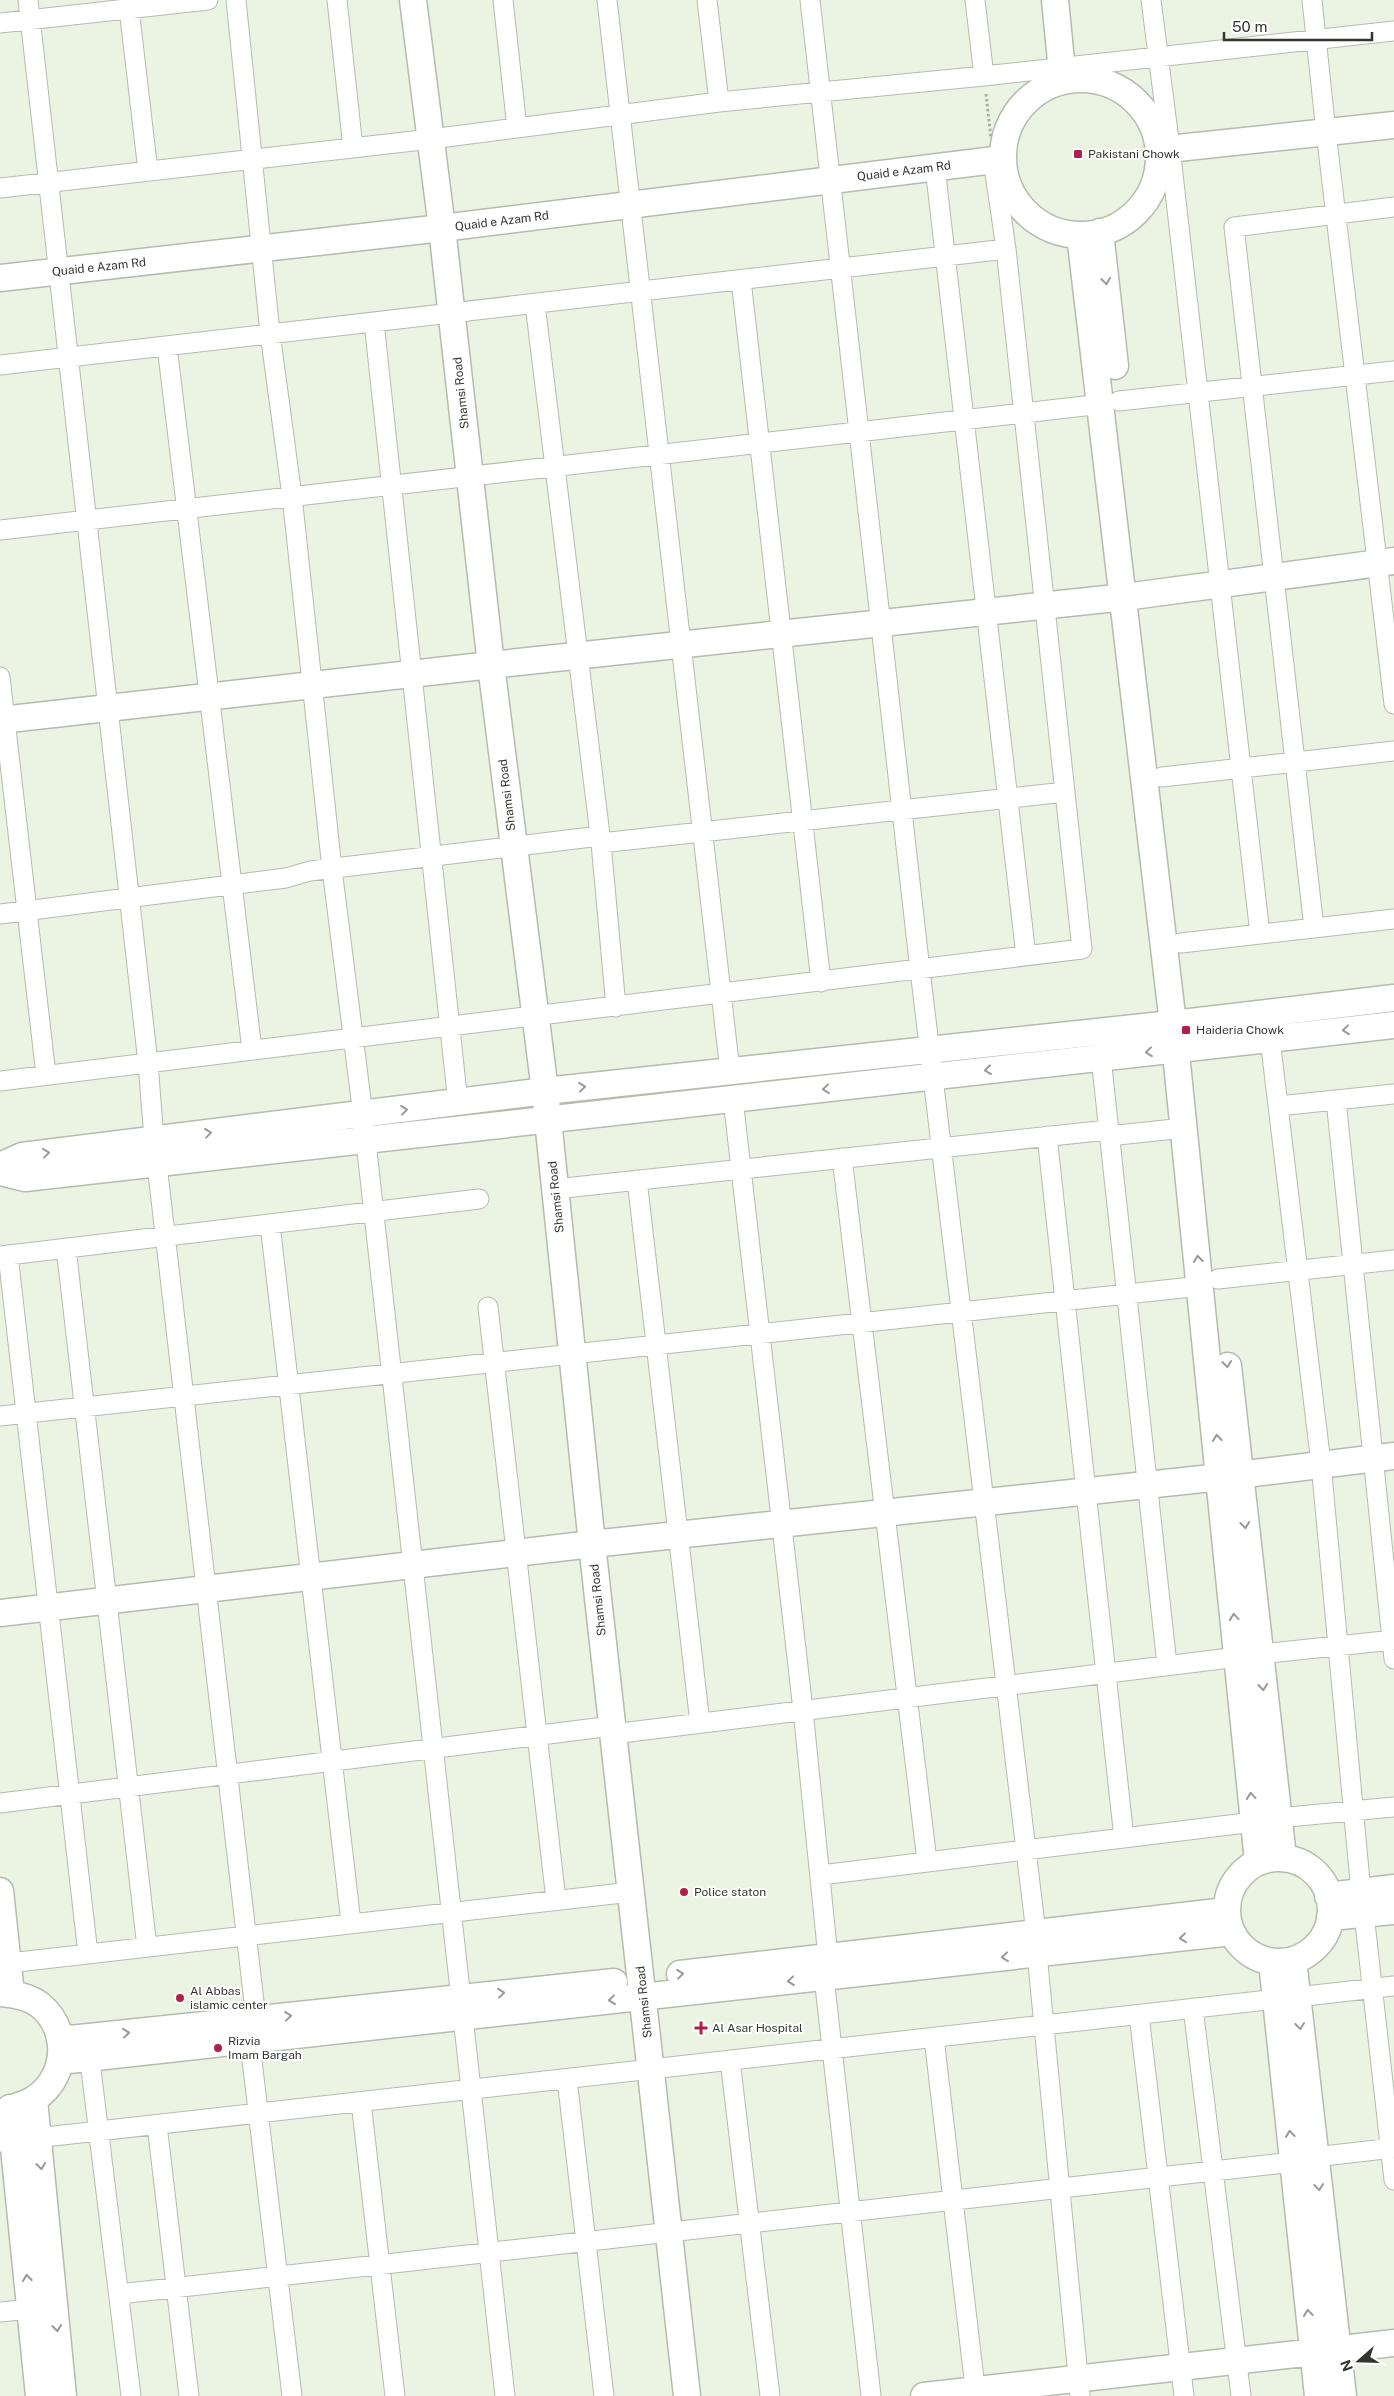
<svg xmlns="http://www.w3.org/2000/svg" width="1394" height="2396" font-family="'Public Sans',sans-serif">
<rect width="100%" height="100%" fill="#ebf4e3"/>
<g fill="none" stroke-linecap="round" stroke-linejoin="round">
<g stroke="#b4bcad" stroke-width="21">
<path id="street" d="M28 0 148 1063 154 1139 256 2019
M128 0 148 171
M236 0 270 333 292 496 332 869 363 1115 505 2396
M337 0 353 148
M503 0 517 128
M607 0 730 1071
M707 0 719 102
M810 0 920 970 1036 1933
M975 0 984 76
M1151 0 1170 148 1260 934
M1312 0 1326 132 1394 704
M0 23 208 0
M935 167 1026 956
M0 188 431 139 719 102 984 76 1394 31
M741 280 821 982
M535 304 601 843 616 1007
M374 322 458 1103
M167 346 252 1050
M0 365 1006 249
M1119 401 1394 371
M0 530 1102 404
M0 677 46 1075
M1162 777 1394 751
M601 843 1065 792
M0 914 286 878 310 871 600 836
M1314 928 1234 227 1394 207
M1181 943 1394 919
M1270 1039 1321 1464 1361 1892
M1101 1058 1167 1665
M0 1081 1082 949 1006 249 993 160
M733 1099 803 1710 828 1957
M1336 1100 1394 1659
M1278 1106 1394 1094
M1047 1136 1124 1838
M842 1158 927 1861
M637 1180 700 1723
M555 1189 1108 1130 1118 1135 1184 1128
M270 1224 351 1923
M66 1248 147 1947
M8 1255 88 1954
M0 1256 479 1199
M1218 1279 1394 1260
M488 1307 556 1900
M0 1416 1201 1286
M1260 1654 1394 1640
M613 1734 1238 1657
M0 1803 612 1726
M1278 1818 1394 1807
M821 1875 1254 1822
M1364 1914 1394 2180
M1037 1954 1080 2396
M0 1964 631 1892
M824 1977 871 2396
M1297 1997 1394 1986
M1193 2008 1241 2396
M1139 2015 1184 2396
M248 2027 292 2396
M934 2038 976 2396
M88 2045 131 2396
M730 2060 770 2396
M567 2079 604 2396
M361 2102 395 2396
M157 2125 189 2396
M0 2142 1276 1999
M1315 2157 1394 2148
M119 2294 1293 2162
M0 2312 30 2309"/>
</g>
<g stroke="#b4bcad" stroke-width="29">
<path id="secondary" d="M413 0 442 228 491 665 545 1091 592 1544 687 2396
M1055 0 1063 81
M1003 157a78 78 0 1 1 156 0a78 78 0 1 1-156 0Z
M1159 150 1394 125
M1100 232 1115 366
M1080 235 1173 1024 1258 1862
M0 278 442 228 1003 159
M0 720 491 665 1125 597 1394 561
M0 1166 22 1156 545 1091 1190 1022 1394 998
M0 1172 25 1178 1394 1025
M1228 1366 1283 1857
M0 1613 592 1544 1221 1477 1394 1456
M1227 1910a52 52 0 1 1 104 0a52 52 0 1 1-104 0Z
M0 1891 11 1994
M1328 1896 1394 1888
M1330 1917 1394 1911
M1293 1960 1343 2396
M1272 1962 1318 2396
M680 1974 1226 1911
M0 1993C14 1994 28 1996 40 2005 77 2036 63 2094 18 2106
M60 2040 614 1982
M60 2061 1232 1932
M34 2100 63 2396
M10 2108 39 2396
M924 2396 1394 2343"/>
</g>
<path stroke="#a8afa2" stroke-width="3" stroke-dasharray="2.5 2.5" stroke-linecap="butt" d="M986 94 991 138"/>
<use href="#street" stroke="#fff" stroke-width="19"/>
<use href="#secondary" stroke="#fff" stroke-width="26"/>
</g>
<defs><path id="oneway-chevron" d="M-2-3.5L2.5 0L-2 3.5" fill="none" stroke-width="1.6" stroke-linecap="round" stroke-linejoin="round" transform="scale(1.25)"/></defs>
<g stroke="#989a97">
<use href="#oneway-chevron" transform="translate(1106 281) rotate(84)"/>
<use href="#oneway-chevron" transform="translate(1346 1030) rotate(174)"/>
<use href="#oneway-chevron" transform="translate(1149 1052) rotate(174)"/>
<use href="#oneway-chevron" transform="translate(988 1070) rotate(174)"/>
<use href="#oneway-chevron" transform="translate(582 1087) rotate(-6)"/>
<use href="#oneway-chevron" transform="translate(826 1089) rotate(174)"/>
<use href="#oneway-chevron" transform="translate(404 1110) rotate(-7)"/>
<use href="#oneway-chevron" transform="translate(208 1133) rotate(-7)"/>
<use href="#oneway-chevron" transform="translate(46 1153) rotate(-7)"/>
<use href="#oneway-chevron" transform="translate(1198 1259) rotate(-96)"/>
<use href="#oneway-chevron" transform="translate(1227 1364) rotate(84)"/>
<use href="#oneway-chevron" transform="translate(1217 1438) rotate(-96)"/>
<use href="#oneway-chevron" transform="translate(1245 1525) rotate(84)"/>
<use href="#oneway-chevron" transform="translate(1234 1617) rotate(-95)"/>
<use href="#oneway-chevron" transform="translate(1263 1687) rotate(84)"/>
<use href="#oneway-chevron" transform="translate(1251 1796) rotate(-95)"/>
<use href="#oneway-chevron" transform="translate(1183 1938) rotate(174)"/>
<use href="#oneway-chevron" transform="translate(1005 1957) rotate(174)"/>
<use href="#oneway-chevron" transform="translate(680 1974) rotate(-7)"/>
<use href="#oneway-chevron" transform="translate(791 1981) rotate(174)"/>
<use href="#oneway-chevron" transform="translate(501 1993) rotate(-6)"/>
<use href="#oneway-chevron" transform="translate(612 2000) rotate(174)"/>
<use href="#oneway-chevron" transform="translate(288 2016) rotate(-6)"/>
<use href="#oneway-chevron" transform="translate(1300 2026) rotate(83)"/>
<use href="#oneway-chevron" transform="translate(126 2033) rotate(-6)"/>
<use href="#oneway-chevron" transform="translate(1290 2134) rotate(-96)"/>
<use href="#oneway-chevron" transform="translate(41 2166) rotate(84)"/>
<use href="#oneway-chevron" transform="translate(1319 2187) rotate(83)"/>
<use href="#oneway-chevron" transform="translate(27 2278) rotate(-96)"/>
<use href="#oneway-chevron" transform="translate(1308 2313) rotate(-96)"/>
<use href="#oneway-chevron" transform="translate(57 2328) rotate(84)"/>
</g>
<g fill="#b2204a" stroke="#fff" stroke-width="2">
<rect x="1073" y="149" width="10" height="10" rx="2.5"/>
<rect x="1181" y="1025" width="10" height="10" rx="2.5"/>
<circle cx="684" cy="1892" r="5"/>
<circle cx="180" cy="1998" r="5"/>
<path d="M698.5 2020.5h5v5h5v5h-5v5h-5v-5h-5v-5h5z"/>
<circle cx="218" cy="2048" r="5"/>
</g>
<g text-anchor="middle" stroke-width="4" stroke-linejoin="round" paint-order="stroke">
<g font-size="12" fill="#32362f" stroke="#fff" text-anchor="start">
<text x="1088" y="158">Pakistani Chowk</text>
<text x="1196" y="1034">Haideria Chowk</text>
<text x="694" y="1896">Police staton</text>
<text x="190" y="1995">Al Abbas<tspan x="190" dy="14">islamic center</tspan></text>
<text x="712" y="2032">Al Asar Hospital</text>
<text x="228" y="2045">Rizvia<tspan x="228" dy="14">Imam Bargah</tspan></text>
</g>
<g font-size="12" fill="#32362f" stroke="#fff">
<text transform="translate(904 171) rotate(-7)" y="4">Quaid e Azam Rd</text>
<text transform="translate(502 221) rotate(-7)" y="4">Quaid e Azam Rd</text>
<text transform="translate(99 267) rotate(-6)" y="4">Quaid e Azam Rd</text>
<text transform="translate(461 393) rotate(-96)" y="4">Shamsi Road</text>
<text transform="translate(507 795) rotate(-97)" y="4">Shamsi Road</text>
<text transform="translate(556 1197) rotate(-96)" y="4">Shamsi Road</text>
<text transform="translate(598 1600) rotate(-96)" y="4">Shamsi Road</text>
<text transform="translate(644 2002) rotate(-96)" y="4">Shamsi Road</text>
</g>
</g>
<g transform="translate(1359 2361) rotate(250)" stroke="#ffffff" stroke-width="4" paint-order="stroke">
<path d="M0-4L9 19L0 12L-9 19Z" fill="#32362f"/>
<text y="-8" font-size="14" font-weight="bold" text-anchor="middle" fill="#32362f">N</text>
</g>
<path d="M1224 32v8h148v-8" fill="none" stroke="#32362f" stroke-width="2.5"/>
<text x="1232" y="32" font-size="15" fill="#32362f" stroke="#ffffff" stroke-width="4" paint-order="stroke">50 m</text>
</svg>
